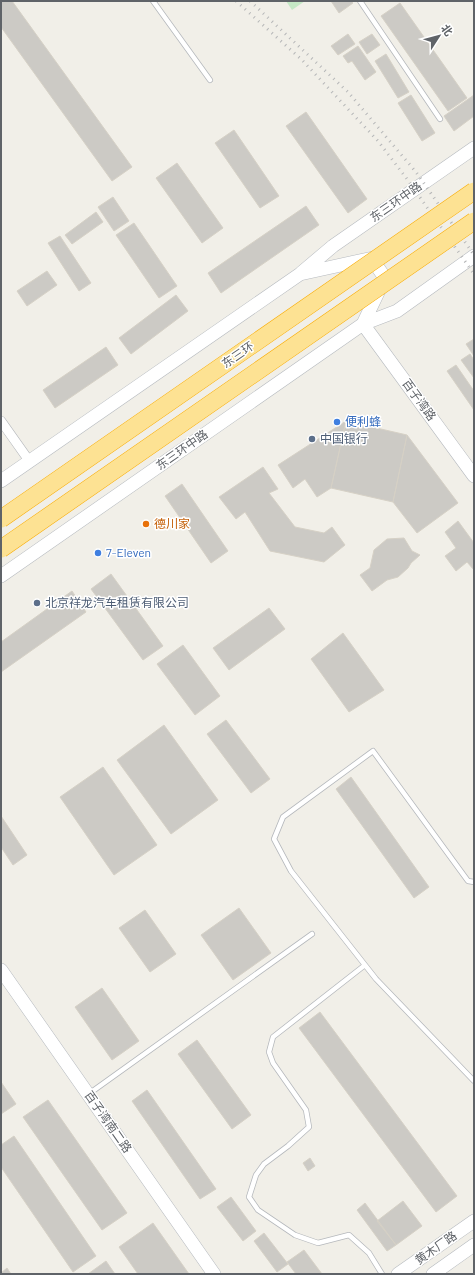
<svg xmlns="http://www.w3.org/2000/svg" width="475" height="1275" font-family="Barlow,'Noto Sans SC',sans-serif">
<rect width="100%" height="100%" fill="#f1efe8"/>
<path fill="#c5e8c5" d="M286 1H305L292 10Z"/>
<path fill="#cccac5" stroke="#d6d1c6" d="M1 1H12L132 167 112 181 1 27Z
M331 1H351L353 3 339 13Z
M400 3 467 98 448 111 381 16Z
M348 34 355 44 338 55 331 46Z
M372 34 380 45 367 54 359 42Z
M358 46 376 72 365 80 352 61 348 63 343 56Z
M386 54 409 92 398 98 375 61Z
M411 95 435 133 422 141 398 103Z
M474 95V116L454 131 444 116Z
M306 112 367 199 348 213 286 126Z
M234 130 279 196 260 208 215 143Z
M177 163 223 228 202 243 156 178Z
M113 197 129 221 114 231 98 207Z
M306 206 319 225 221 293 208 273Z
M96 212 103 222 72 244 65 235Z
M134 223 177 286 159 298 116 235Z
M60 236 91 283 79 291 48 243Z
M47 271 57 285 27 306 17 291Z
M176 295 188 311 131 354 119 338Z
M474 339V356L466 344Z
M106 347 118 365 55 408 43 390Z
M470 354 474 360V378L461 360Z
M456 365 474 391V410L447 371Z
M346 421 407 435 393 502 331 488Z
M346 421 331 488 317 497 305 479 293 488 278 465Z
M407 435 458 503 417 533 393 502Z
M263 467 278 489 269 493 295 527 324 533 332 527 345 545 324 562 270 551 245 512 236 519 219 497Z
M182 484 228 551 211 563 165 496Z
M458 521 474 543V570L467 562 456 571 445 556 456 548 445 532Z
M404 538 412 551 420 555 411 563 408 568 398 577 387 580 372 591 360 575 370 568 374 550 387 539Z
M111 574 163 646 143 660 91 589Z
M72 591 86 612 1 672V642Z
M269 608 285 629 229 670 213 648Z
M343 633 384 690 349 712 311 659Z
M183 645 220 696 195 715 157 664Z
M226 720 270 779 251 793 207 734Z
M164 725 218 800 171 834 117 760Z
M103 767 157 845 114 875 60 797Z
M351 777 429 887 414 898 336 789Z
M1 816 27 855 13 865 1 847Z
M239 908 271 953 233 980 201 935Z
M145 910 176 954 150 972 119 928Z
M102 988 139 1041 112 1060 75 1007Z
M320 1012 457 1196 436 1212 299 1028Z
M197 1040 251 1115 232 1129 178 1054Z
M1 1082 16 1104 1 1114Z
M147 1090 216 1189 200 1199 132 1101Z
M48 1100 127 1213 102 1230 23 1117Z
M14 1136 96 1256 73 1272 1 1167V1145Z
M310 1158 315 1166 308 1171 303 1163Z
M231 1197 256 1231 243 1241 217 1207Z
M403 1201 422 1226 396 1245 377 1221Z
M365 1203 396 1245 387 1251 357 1210Z
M153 1223 189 1274H138L119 1247Z
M264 1233 288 1264 277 1272 254 1241Z
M304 1250 322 1274H296L287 1262Z
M106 1261 115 1274H88Z
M7 1268 11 1274H1V1273Z"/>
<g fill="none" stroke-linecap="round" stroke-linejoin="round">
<g stroke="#b5b8bc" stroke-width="6">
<path id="lane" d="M153 1 210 80
M360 1 440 119
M474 882 468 881 373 751 283 817 274 839 291 871 376 979 474 1081
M365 965 273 1037 269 1052 273 1063 306 1110 309 1127 288 1146 264 1164 256 1175 249 1197 258 1210 295 1235 318 1243 349 1235 369 1253 382 1274
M90 1093 312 934"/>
</g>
<g stroke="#b5b8bc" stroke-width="10">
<path id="street" d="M1 421 30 462"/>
</g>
<g stroke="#b6babf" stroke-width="14">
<path id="secondary" d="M474 256 397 311 363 324 474 476
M372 259 385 278
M301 273 333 246 474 148
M1 481 300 274 373 258
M1 576 363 324 382 284
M1 970 214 1274
M398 1274 474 1221
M433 1274 474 1245"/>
</g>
<use href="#lane" stroke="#fff" stroke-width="4.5"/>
<use href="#street" stroke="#fff" stroke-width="9"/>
<use href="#secondary" stroke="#fff" stroke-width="13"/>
<path stroke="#b6b7b8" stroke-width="3" stroke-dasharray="1 5" stroke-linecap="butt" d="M236 1 302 60 378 141 407 179 474 274
M250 1 348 92 416 172 474 255"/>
<g stroke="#f9ab00" stroke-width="18" stroke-linecap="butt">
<path id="highway-bridge" d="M1 519 474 191
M1 549 474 221"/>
</g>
<use href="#highway-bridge" stroke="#fde293" stroke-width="17"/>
</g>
<g fill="#3f7fe0" stroke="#fff" stroke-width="1.5">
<circle cx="337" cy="422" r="4"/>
<circle cx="98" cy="553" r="4"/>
</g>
<g fill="#5c6f8a" stroke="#fff" stroke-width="1.5">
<circle cx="312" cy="439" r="4"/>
<circle cx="37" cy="603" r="4"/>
</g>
<circle fill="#e8710a" stroke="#fff" stroke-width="1.5" cx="146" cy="524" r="4"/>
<g text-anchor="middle" stroke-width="3" stroke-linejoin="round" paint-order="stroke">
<g font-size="12" fill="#5f6368" stroke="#fff">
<text transform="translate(396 202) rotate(-35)" y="4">东三环中路</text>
<text transform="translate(238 355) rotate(-35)" y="4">东三环</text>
<text transform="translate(419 400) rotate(54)" y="4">百子湾路</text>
<text transform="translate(182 450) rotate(-35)" y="4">东三环中路</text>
<text transform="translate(108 1122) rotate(55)" y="4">百子湾南二路</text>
<text transform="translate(436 1248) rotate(-35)" y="4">黄木厂路</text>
</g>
<g font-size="12" fill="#366cbe" stroke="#fff" text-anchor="start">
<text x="345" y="426">便利蜂</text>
<text x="106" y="557">7-Eleven</text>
</g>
<g font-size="12" fill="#4e5e75" stroke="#fff" text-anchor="start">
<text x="320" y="443">中国银行</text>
<text x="45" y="607">北京祥龙汽车租赁有限公司</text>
</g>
<g font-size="12" fill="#c56008" stroke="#fff" text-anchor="start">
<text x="154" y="528">德川家</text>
</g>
</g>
<rect width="475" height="1275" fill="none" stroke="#5f6368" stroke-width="4"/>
<g transform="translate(439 36) rotate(54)" stroke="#ffffff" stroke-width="3" paint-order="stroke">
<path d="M0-3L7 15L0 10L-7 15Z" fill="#5f6368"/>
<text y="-6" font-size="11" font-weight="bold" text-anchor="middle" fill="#5f6368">北</text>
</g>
</svg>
